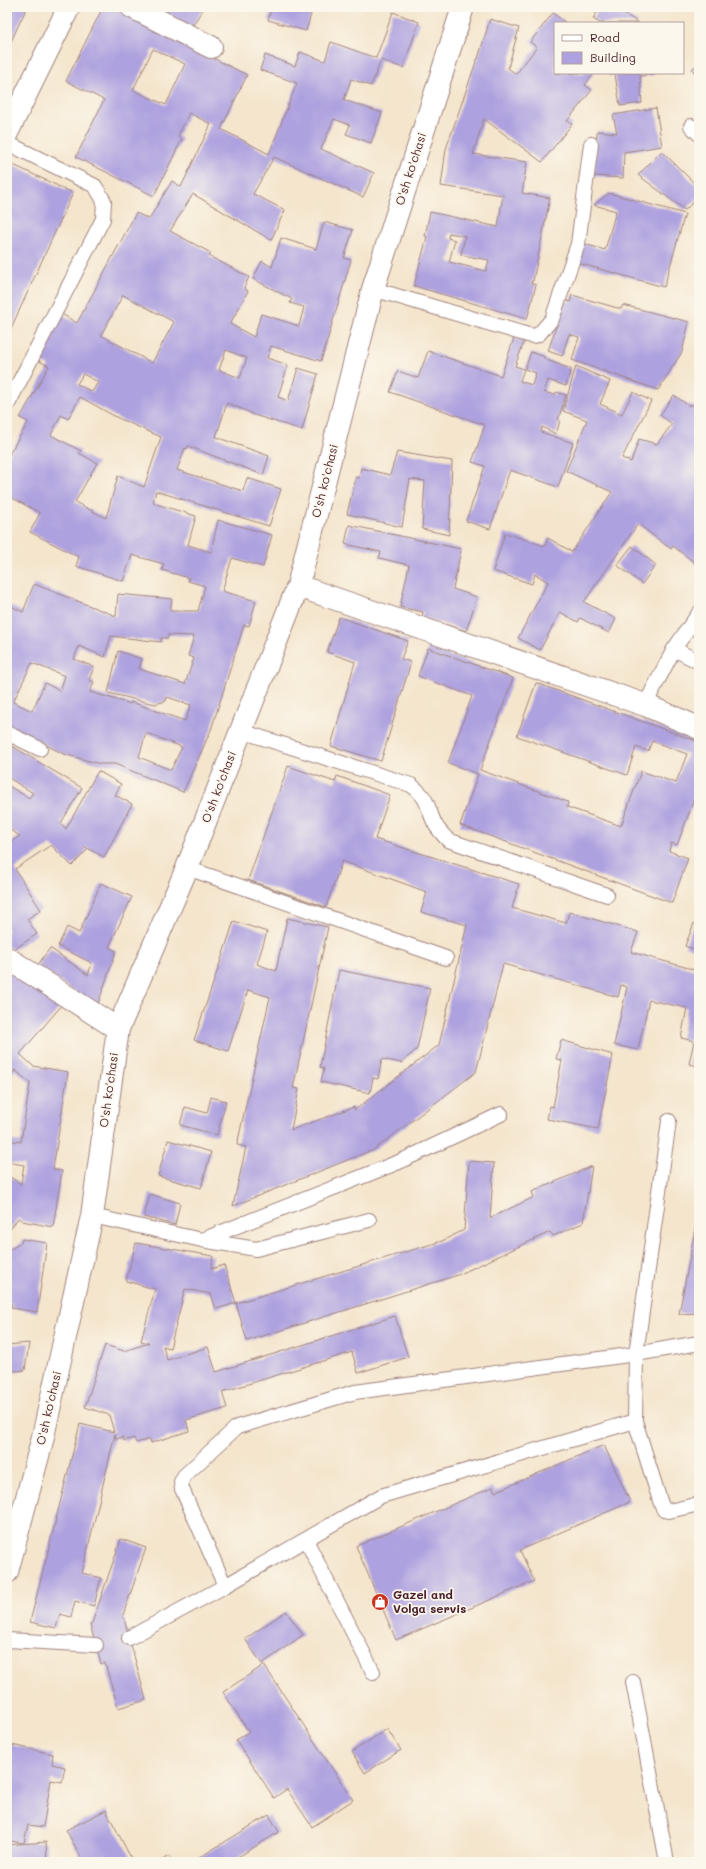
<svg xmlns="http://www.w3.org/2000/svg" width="706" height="1869" font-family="Mali,sans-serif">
<rect width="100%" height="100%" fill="#fbf7ec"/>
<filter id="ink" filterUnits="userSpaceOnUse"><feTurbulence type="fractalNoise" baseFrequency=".025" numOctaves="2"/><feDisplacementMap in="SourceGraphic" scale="8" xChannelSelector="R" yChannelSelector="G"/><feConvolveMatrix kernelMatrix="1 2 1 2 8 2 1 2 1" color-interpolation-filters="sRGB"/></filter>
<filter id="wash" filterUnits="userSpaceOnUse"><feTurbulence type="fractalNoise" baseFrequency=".012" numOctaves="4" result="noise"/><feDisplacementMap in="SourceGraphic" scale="16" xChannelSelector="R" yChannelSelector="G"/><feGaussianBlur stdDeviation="0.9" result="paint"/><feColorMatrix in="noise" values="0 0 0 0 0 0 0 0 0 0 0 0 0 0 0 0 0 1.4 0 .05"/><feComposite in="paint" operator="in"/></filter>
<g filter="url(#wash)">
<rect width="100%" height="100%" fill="#f4e5cc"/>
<g id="blocks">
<path fill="#aea1df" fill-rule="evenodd" d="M7 7H27L7 50Z
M103 7H111L247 75 221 129 269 154 297 83 260 70 265 55 295 66 300 52 325 61 331 42 376 58 393 12 419 22 403 68 381 60 371 86 351 79 344 100 382 113 371 143 346 134 350 125 334 119 321 149 374 173 363 197 274 157 253 194 285 210 271 240 193 194 170 231 211 253 209 256 249 277 244 288 248 291 230 324 254 337 261 314 299 326 304 307 290 303 292 299 253 279 262 261 272 267 281 238 316 249 324 222 353 230 344 258 351 260 321 361 271 346 267 358 288 365 278 397 288 401 298 368 318 374 302 430 251 414V413L227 403 216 437 269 456 263 475 188 446 187 449 185 448 177 470 243 491 247 478 281 489 269 526 156 491 153 503 196 516 188 545 211 552 218 520 272 535 263 567 232 558 222 591 256 601 249 626 244 625 211 730 183 792 115 764H100L64 754 7 726V665L10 659 7 658V604L23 612 34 584 116 616 118 594 172 599 170 611H198L205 586 188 581 189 578 162 570 164 564 132 555 123 581 76 566 79 557 30 532 40 513 7 495V458L28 422 20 418 49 366 35 359 60 313 77 323 136 213 149 219 172 181 181 187 211 124 189 113 178 136 182 139 154 196 76 157 104 100 66 81ZM153 49 185 64 166 105 133 90ZM123 295 174 322 152 363 101 335ZM226 350 247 358 240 378 219 370ZM83 374 98 382 92 392 77 384ZM80 397 118 418 161 437 144 487 118 476 106 518 75 502 97 463 79 453 81 451 51 435 61 415 68 419ZM168 635 194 636 188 656 194 658 185 684 139 669 142 659 118 651 108 693 155 704 166 701 167 697 191 705 185 721 131 702V704L90 692 94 682 89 680 94 667 74 659 79 646 105 657 111 636 161 642V638H168ZM32 663 65 676 60 691 45 683 32 711 13 702ZM146 733 182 747 171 770 139 757Z
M155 7H204L191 28Z
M272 7H313L306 31 268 20Z
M600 7H613L639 23H600L593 19Z
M553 13 566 23H555V73H594L585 85 592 90 567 121 572 124 542 162 484 119 473 154 527 162 522 193 550 198 533 281H531V283L536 285 527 319 414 286 427 237 425 236 430 212 498 227 503 195 441 186 446 149 477 59H478L490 19 519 28 508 68 516 74 537 47 530 42ZM449 233 465 236 461 255 489 260 486 271 449 262 455 240 448 238Z
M699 63V78L692 69Z
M610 73H654V75L640 76 642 103 620 106 615 74 610 75Z
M656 108 662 146 624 152 623 178 594 176 597 131 617 133 613 115Z
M662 151 699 188V197L685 210 638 175Z
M7 162 73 193 7 337Z
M609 193 685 214 664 287 578 263 584 244 605 250 616 211 594 205Z
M572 295 621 309 623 305 689 322 682 352 658 390 572 360 579 337 569 334 562 356 548 351 565 300 570 302Z
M514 338 524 342 515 366 524 369 520 381 532 385 536 373 525 369 531 352 545 357 544 359 571 369 566 386 548 380 544 392 555 395 556 392 566 395 558 420 560 421 556 434 542 427 541 432 573 443 558 487 510 470 490 529 466 521 485 466 472 462 485 425 390 392 398 371 418 378 428 351 501 376Z
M576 366 610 381 600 404 622 414 633 392 651 401 622 458 631 462 639 439 657 444 672 424 660 415 674 395 689 406 691 404 699 410V566L673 546 671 549 638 524 584 602 616 619 609 633 580 618 578 622 560 612 540 650 518 638 548 582 535 574 532 584 493 571 505 533 545 546 548 538 572 552 612 492 566 471 587 420 563 411Z
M397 452 452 461 449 535 422 529 425 481 410 479 402 527 347 514 356 477 359 478 361 468 390 475Z
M349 525 461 549 453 589 477 597 466 631 422 617 423 612 400 607 409 565 379 558 381 552 345 544Z
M632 546 656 565 642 584 617 565Z
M339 617 408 641 401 659 411 662 381 761 331 746 355 662 327 652Z
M428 648 513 678 480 770 568 802 567 807 621 826 641 771 676 783 687 754 652 741 648 751 636 747 627 775 517 736 536 683 699 742V799L695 797 677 845 671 843 669 851 688 858 672 903 460 825 478 774 448 763 472 696 418 676Z
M7 743 82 788 61 823 66 829 98 771 121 784 115 795 132 804 104 857 83 846 87 850 72 866 51 845 15 869 41 910 27 919 37 934 13 950 7 946V844L20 836 7 828V785L29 798 33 793 7 777Z
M288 766 335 782 337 776 390 795 375 839 519 884 512 908 566 923 569 912 638 932 631 952 699 971V1066L689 1064 694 1041 681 1038 687 1008 649 1000 638 1050 614 1045 627 987 621 985 618 997 503 964 476 1072 371 1152 370 1151 233 1206 246 1147 237 1145 270 997 248 990 228 1051 194 1040 234 921 267 932 257 964 276 971 287 918 328 927 293 1088 299 1089 291 1130 354 1107 355 1110 439 1045 467 925 421 912 427 892 342 861 326 907 248 880Z
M101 883 132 897 109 947 116 951 97 1007 37 966 50 948 88 975 92 963 58 946 67 927 79 933Z
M694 923 699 925V951L685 946Z
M7 959 62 1005 20 1054 33 1066 68 1072 53 1169 62 1171 53 1227 22 1221 18 1218 7 1234V1175L21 1184 24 1165 7 1162V1140L21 1142 30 1083 15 1070 7 1080V988L9 986 7 984Z
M339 970 430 988 417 1049 401 1063 382 1059 378 1079 373 1078 370 1093 321 1082 324 1068 320 1067Z
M561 1040 613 1055 598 1129 547 1119 550 1106 553 1107 562 1060 556 1059Z
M211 1097 226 1101 217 1135 180 1125 185 1107 207 1113Z
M168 1140 211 1152 201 1188 158 1176Z
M469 1161 494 1163 490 1218 534 1197 532 1192 592 1166 583 1223 553 1236 550 1232 458 1275 247 1341 236 1303 442 1241 464 1230Z
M150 1194 180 1203 175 1225 144 1217Z
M698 1213 699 1313 679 1314Z
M22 1239 47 1243 37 1312 11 1308 12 1304H7V1251L21 1243Z
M136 1243 213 1256 211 1269 224 1265 236 1303 216 1309 211 1294 185 1289 170 1348 163 1346 167 1360 208 1347 216 1372 395 1316 408 1357 358 1373 352 1352 222 1392 227 1408 186 1420 189 1431 151 1443 150 1439 136 1443 134 1438 124 1441 123 1437 116 1439 115 1434 82 1573 101 1578 94 1606 75 1601 71 1617 60 1614 56 1628 30 1622 80 1424 114 1432 109 1415 85 1407 105 1345 124 1351 149 1343 141 1341 155 1289 126 1281Z
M29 1343 25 1370 7 1372V1345Z
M604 1445 630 1502 520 1550 534 1581 396 1640 356 1546 493 1487 495 1492Z
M121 1539 146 1548 123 1615 146 1700 118 1708 105 1663 101 1664 90 1624 92 1623Z
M286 1611 303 1635 262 1664 245 1639Z
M264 1665 353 1800 312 1827 287 1789 274 1798 236 1740 249 1732 223 1692Z
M387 1729 401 1750 365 1773 352 1752Z
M7 1744 53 1754 52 1764 65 1767 62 1782 51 1780 43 1827 28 1825 24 1843 7 1841Z
M106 1810 133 1862H74L82 1859 66 1830Z
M269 1815 279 1832 230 1862H192Z
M46 1842 47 1862H7V1845Z
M169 1856 173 1862H159Z"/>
</g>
</g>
<g filter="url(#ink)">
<use href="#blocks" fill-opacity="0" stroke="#9f827c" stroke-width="1"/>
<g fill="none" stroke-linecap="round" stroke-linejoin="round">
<g stroke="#9f827c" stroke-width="16">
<path id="lane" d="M691 126 699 134
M7 143 95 186 104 201 103 219 7 406
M373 289 528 335 534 336 539 334 552 319 578 244 591 144
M674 649 699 662
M645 705 674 649 699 613
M241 731 411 785C429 799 426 804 434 822 437 829 443 835 448 840L607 895
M7 733 40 749
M187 868 446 958
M669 1121 636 1354 635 1421 661 1504 664 1510 669 1511 699 1504
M92 1216 202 1240 399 1162 501 1114
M202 1240 256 1249 369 1220
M306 1540 373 1672
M225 1586 381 1496 635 1421
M129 1638 225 1586 182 1489 181 1482 184 1476 237 1427 355 1392 636 1354 699 1343
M7 1640 96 1645
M633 1682 667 1862"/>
</g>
<g stroke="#9f827c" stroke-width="24">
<path id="street" d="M132 7 211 47
M7 133 69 7
M298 586 645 705 699 728
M7 958 118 1029
M7 1572 42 1441 92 1216 118 1029 187 868 298 586 373 289 463 7"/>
</g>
<use href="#lane" stroke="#fff" stroke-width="14"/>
<use href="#street" stroke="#fff" stroke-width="22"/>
</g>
</g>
<defs>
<g id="shop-disc" transform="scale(0.9)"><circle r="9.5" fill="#c8321e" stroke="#fbf7ec"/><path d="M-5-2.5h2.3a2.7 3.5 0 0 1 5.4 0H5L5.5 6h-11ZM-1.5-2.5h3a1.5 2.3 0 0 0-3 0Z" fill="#fff"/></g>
</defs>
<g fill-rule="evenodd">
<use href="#shop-disc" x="380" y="1602"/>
</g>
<g text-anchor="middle" stroke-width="3.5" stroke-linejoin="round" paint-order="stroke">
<g font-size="12" fill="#4a1f2b" stroke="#fbf7ec">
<text transform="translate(411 169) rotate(-72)" y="4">O'sh ko'chasi</text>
<text transform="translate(325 481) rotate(-76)" y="4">O'sh ko'chasi</text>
<text transform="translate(219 787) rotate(-69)" y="4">O'sh ko'chasi</text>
<text transform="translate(109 1090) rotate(-82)" y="4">O'sh ko'chasi</text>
<text transform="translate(49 1408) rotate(-77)" y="4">O'sh ko'chasi</text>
</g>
<g font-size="12" font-weight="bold" fill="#4a1f2b" stroke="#fbf7ec" text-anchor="start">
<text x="393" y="1599">Gazel and<tspan x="393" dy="14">Volga servis</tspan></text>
</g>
</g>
<rect width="706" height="1869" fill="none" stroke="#fbf7ec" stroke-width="24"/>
<rect x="554" y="22" width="130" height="52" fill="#fbf7ec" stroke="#b4a19f"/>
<rect x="562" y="35" width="20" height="6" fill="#ffffff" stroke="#b4a19f"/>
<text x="590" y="42" font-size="12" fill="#4a1f2b">Road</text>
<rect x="562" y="52" width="20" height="12" fill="#aea1df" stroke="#b4a19f"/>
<text x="590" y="62" font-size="12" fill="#4a1f2b">Building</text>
</svg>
